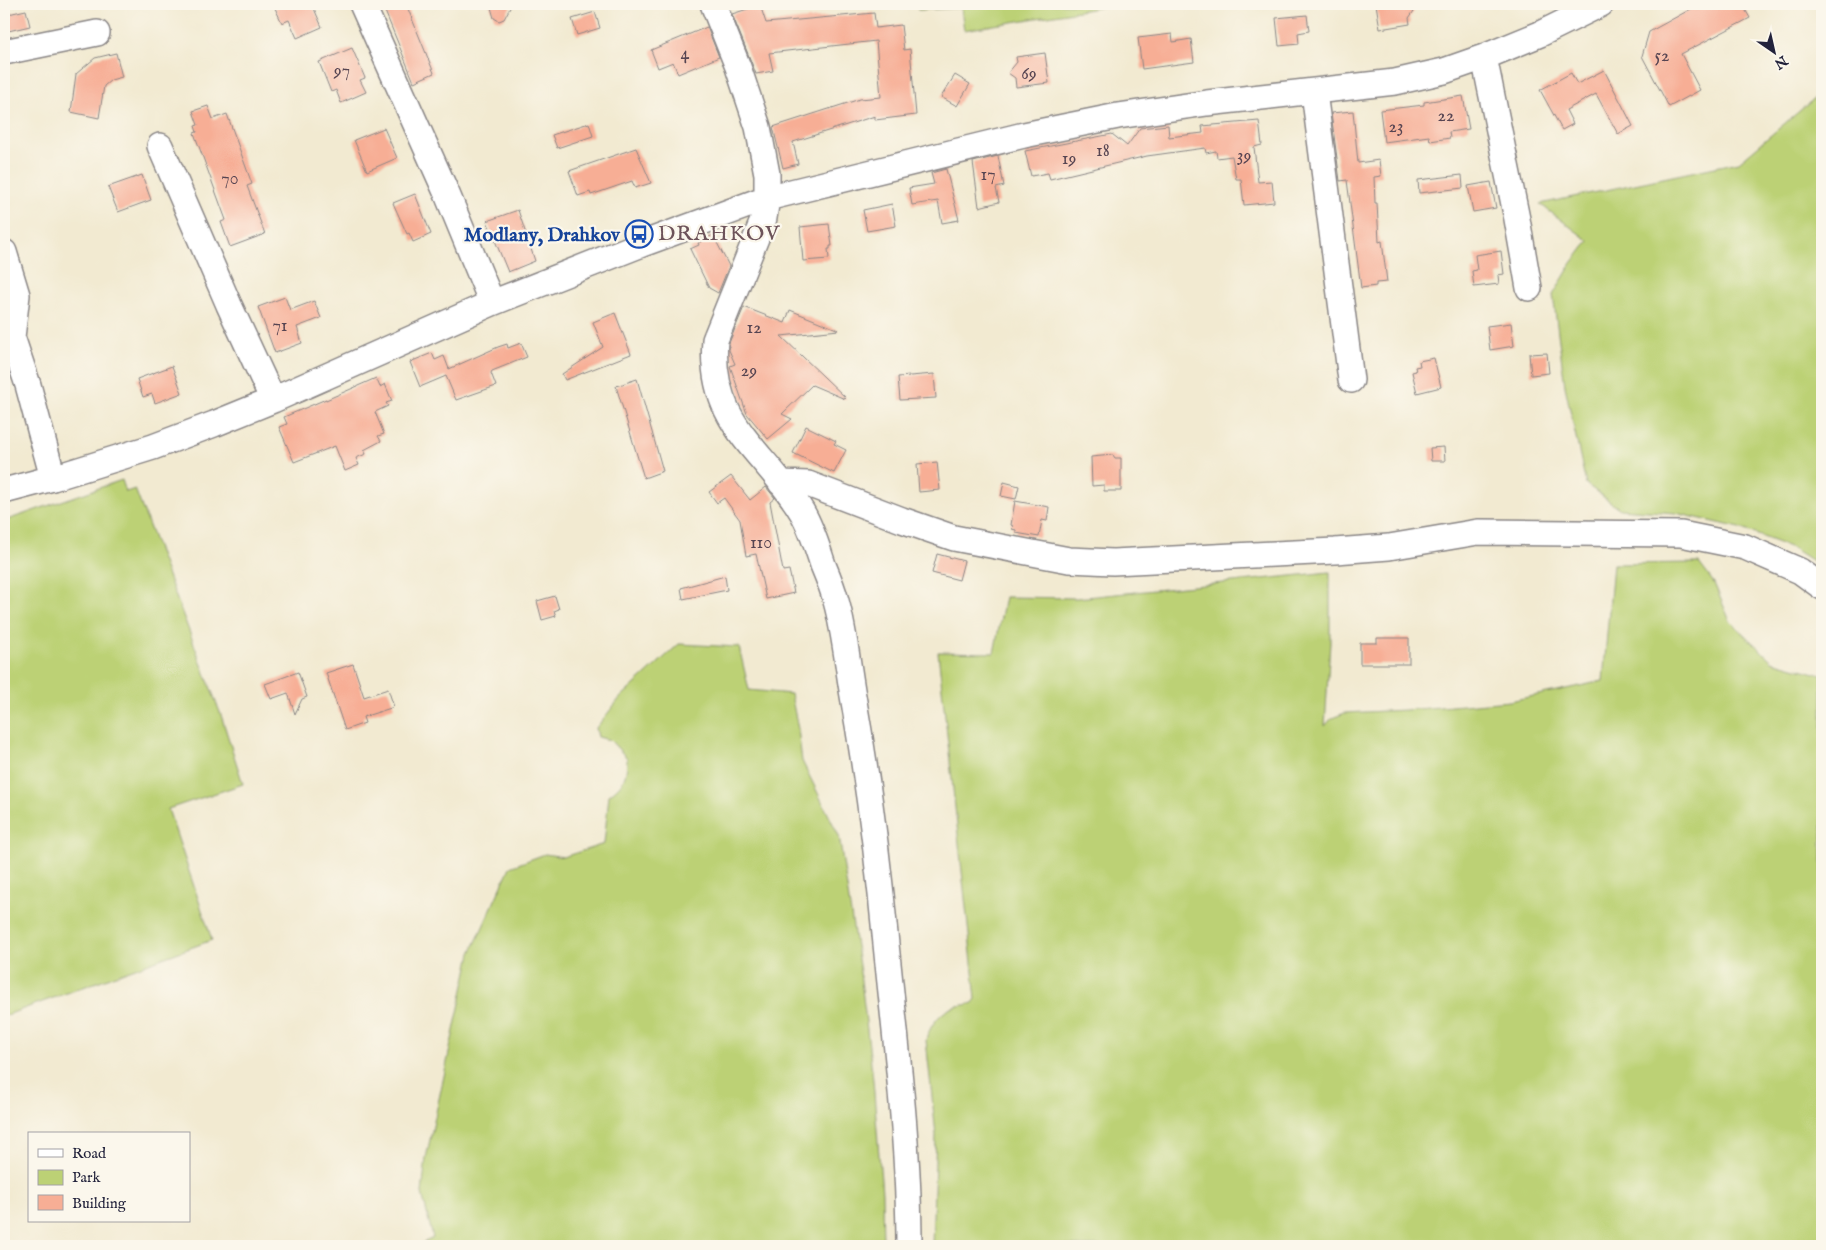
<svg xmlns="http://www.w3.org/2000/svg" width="1826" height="1250" font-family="'IM FELL English',serif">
<rect width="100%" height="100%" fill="#fbf7ec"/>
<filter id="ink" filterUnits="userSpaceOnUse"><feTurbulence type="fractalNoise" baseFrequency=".02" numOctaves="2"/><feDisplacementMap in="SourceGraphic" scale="10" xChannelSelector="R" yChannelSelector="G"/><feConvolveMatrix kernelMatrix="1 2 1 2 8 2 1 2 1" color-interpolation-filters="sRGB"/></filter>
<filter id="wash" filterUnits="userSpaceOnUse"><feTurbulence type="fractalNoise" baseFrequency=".0096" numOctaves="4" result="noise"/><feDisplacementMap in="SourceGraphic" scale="20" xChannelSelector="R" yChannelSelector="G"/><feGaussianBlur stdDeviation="1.12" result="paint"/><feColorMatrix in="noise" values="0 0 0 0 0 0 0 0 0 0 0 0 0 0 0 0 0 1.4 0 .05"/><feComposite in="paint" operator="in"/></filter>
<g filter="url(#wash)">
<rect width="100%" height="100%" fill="#f2ead1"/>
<path fill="#bcd175" stroke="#6f7a58" d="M915 4H1121L964 30 961 8 918 10Z
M1822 92V567L1794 549 1740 528 1676 513 1620 509 1586 484 1565 386 1553 295 1572 263 1589 241 1540 204 1739 162Z
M122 480 126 492 135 489 221 715 243 784 168 809 212 940 4 1016V521Z
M1699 563 1714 583 1730 621 1772 661 1822 675V1246H932L936 1135 926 1040C930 1025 941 1010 957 1006 963 1005 968 1005 973 1003L976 999 938 652 994 653 1005 597 1077 598 1330 572V642L1325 726 1332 718 1345 713 1405 710 1510 701 1603 681 1613 564Z
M679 644 739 647 749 690 791 694 798 729 802 761 839 836 860 972 873 1080 882 1193 883 1246H416L433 1238 422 1193 426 1158 471 953 510 867 545 854 563 857 604 844 609 795C624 784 627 777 627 758L610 740 598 737 596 728 620 698Z"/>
<g id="blocks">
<path fill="#f7ae95" d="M284 4H312L322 27 297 38 289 20 282 23 275 8Z
M382 4H406L434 73 414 82Z
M490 4H512L504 19 499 21 494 18Z
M1376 4H1406L1414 11 1409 18 1410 24 1380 29Z
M1700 4H1742L1750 18 1681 54 1700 90 1669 107 1642 56 1649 32Z
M760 5 766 23 874 13 876 28 901 25 904 50 910 49 916 115 875 120V116L793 142 798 164 783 168 773 127 860 99 881 97 876 41 769 53 773 71 756 74 732 14Z
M26 10 30 26 4 32V15Z
M595 12 600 28 577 35 572 19Z
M1307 15 1309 31 1298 33 1299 44 1279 46 1276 18Z
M707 27 719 57 678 74 673 62 658 68 651 50Z
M1172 34 1173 42 1191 39 1194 62 1142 69 1138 38Z
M352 48 365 78 360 80 366 92 341 103 336 90 331 92 319 62Z
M116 53 122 77 111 80 104 86 99 118 71 112 76 74 95 58Z
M1045 53 1049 83 1016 87 1015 78 1008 73 1017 62 1016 57Z
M1604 70 1633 126 1618 134 1596 94 1566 110 1573 124 1562 130 1540 90 1571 73 1577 84Z
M955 75 970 84 957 106 941 97Z
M1463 96 1469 129 1449 132 1450 138 1430 141 1429 136 1384 142 1380 110 1424 105V102Z
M208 106 213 119 227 114 252 184 247 186 265 234 230 247 221 222 226 220 194 133 197 132 195 126 198 125 193 111Z
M1353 111 1358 163 1379 160 1381 176 1374 177 1375 203H1377L1379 242 1382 241 1387 282 1376 283V286L1361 288 1347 180 1340 181 1331 113Z
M1259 121 1262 145 1254 147 1258 182 1272 181 1274 202 1244 205 1241 179H1236L1232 156 1217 158 1216 151 1206 153 1205 148 1147 156 1050 179 1048 173 1031 176 1025 151 1112 134 1127 146 1140 128 1168 125 1169 137 1203 133 1202 126Z
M589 123 593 136 557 148 552 135Z
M384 128 397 158 367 171 354 140Z
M636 148 651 183 635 188 632 181 591 195 590 192 578 196 569 171Z
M998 156 1004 186 996 188 999 202 979 207 973 162Z
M946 169 959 220 942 223 938 201 912 205 909 188 934 184 931 173Z
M142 175 151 200 118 212 108 187Z
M1462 175 1463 188 1419 193 1418 180Z
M1491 182 1496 208 1473 212 1468 186Z
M415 194 431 234 413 242 409 233 407 234 393 203Z
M892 204 896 226 867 231 863 210Z
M518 210 535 261 508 272 487 221Z
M829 224 832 246H830V249H828L829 259 803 261 800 227Z
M713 235 729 266 718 293 709 288 690 249 699 245 698 243Z
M1501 251 1504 274 1498 275 1499 284 1474 287 1472 271 1477 270 1475 255Z
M285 297 290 310 314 301 321 318 297 327 302 343 275 353 258 307Z
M744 307 785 323 790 310 839 330 781 336 846 398 845 399 812 385 782 414 792 419 768 439 747 414 730 366 735 364 729 350V343Z
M615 313 631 354 565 380 562 374 603 347 593 322Z
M1511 323 1514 346 1490 350 1487 326Z
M521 343 527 357 492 371 491 373 496 386 456 400 446 376 420 387 410 362 432 353 435 360 444 356 449 369 498 347 507 344 508 348Z
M1547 353 1549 373 1531 375 1529 354Z
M1434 358 1441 387 1417 393 1412 372 1416 371 1415 367 1420 366 1419 361Z
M172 366 182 393 155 403 152 394 143 397 137 379Z
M934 374 936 398 900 400 898 377Z
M376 378 380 387 385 384 392 401 386 403 388 406 375 412 384 434 378 436 381 441 364 450 366 454 356 458 359 465 345 471 335 446 294 462 279 427 287 424 284 417 326 399V400Z
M637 379 663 471 644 478 616 386Z
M806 426 836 441 834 444 846 450 834 473 793 453Z
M1444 447 1445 461H1431L1430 448Z
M1113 455 1115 458H1121V491H1104V485L1092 486 1091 457Z
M937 462 940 490 919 492 917 464Z
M731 476 750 500 766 487 775 498 770 502 783 571 789 570 794 593 766 599 756 554 746 556 740 520 724 498 717 503 709 492Z
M1004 482 1019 486 1016 499 1001 496Z
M1015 501 1049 507 1047 521 1042 520 1039 537 1016 533V530L1012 529 1013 526 1011 525Z
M937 554 964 561 959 580 932 573Z
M725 576 727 590 683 599 681 588Z
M555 596 559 609 554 611 556 616 542 620 537 601Z
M1377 638H1409V664H1360V643H1377Z
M353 664 364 697 388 689 394 707 363 717 365 723 345 730 326 673Z
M298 672 307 697 302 699 295 714 288 693 271 699 265 684Z"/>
</g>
</g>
<g filter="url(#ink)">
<use href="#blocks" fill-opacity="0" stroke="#8a8686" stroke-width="1"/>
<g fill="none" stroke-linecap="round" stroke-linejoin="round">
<g stroke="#8a8686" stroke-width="28">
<path id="minor" d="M362 4 447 194 492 303
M713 4 738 67 758 127 767 174V198L764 218 715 340C708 425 765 450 802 512 812 529 817 547 823 565 828 577 833 589 836 601 844 629 847 660 852 690 867 774 878 858 886 944 896 1044 909 1145 909 1246
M4 52 97 33
M1484 57 1517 219 1529 288
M1314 92 1351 380
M160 146 229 305 273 400
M4 252 17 295 12 337 28 385 53 478
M781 483 808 484 902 520 954 538 1069 560 1113 562 1335 551 1389 547 1478 532 1681 534 1745 547 1800 571 1822 587
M4 491 53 478 153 447 214 424 273 400 492 303 642 244 767 198 1024 135 1118 116 1207 103 1395 82 1444 71 1484 57 1540 34 1601 4"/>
</g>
<use href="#minor" stroke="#fff" stroke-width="25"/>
</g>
</g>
<defs>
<g id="bus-ring" transform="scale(1.4375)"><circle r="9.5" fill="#fbf7ec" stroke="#1a4fb4" stroke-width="1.5"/><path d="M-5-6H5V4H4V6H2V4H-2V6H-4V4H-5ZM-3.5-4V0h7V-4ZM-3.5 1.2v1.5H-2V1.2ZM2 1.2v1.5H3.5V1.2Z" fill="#1a4fb4"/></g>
</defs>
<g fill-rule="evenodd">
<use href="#bus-ring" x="639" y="234"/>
</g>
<g text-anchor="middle" stroke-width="4.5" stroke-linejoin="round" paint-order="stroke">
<g font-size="18" fill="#574552">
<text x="685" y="59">4</text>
<text x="1662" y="61">52</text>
<text x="342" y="76">97</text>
<text x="1029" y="79">69</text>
<text x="1446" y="121">22</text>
<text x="1396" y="132">23</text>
<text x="1103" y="156">18</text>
<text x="1244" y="161">39</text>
<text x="1069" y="164">19</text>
<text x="988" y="180">17</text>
<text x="230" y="184">70</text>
<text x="280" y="331">71</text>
<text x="754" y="333">12</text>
<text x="749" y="376">29</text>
<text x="761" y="548">110</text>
</g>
<g font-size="20" font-weight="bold" fill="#164399" stroke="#fbf7ec" text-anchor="end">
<text x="620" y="241">Modlany, Drahkov</text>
</g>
<g font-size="22" letter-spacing="1" fill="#6d535a" stroke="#fbf7ec">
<text x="719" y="240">DRAHKOV</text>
</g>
</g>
<rect width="1826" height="1250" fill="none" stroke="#fbf7ec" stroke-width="20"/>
<rect x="28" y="1132" width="162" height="90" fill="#fbf7ec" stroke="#a4a2a5"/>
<rect x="38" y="1149" width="25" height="8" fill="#ffffff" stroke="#a4a2a5"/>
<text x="72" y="1158" font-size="15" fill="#22223b">Road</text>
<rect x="38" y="1170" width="25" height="15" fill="#bcd175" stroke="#a4a2a5"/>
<text x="72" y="1182" font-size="15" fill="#22223b">Park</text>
<rect x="38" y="1195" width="25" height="15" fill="#f7ae95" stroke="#a4a2a5"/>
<text x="72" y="1208" font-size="15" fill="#22223b">Building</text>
<g transform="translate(1774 52) rotate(146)" stroke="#fbf7ec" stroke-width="4" paint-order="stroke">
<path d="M0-4L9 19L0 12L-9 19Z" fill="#22223b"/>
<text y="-8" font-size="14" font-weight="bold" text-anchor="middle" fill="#22223b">N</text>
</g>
</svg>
